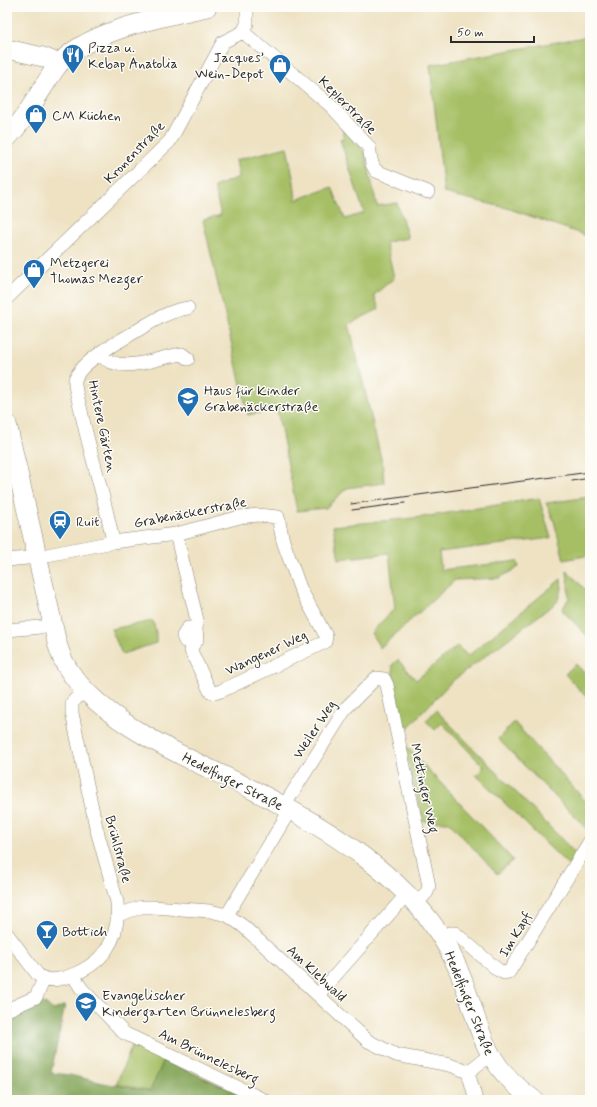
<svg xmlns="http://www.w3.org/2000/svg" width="597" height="1107" font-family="Mynerve,sans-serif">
<rect width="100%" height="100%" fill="#fdfcf7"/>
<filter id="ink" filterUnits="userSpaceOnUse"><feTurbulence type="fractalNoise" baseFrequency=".025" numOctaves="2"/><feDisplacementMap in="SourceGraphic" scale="8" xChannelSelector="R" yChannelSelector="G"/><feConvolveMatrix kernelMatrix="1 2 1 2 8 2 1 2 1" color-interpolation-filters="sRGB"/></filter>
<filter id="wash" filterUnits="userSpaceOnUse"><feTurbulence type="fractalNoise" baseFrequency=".012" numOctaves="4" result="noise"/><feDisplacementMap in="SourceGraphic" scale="16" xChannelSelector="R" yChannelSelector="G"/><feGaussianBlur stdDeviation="0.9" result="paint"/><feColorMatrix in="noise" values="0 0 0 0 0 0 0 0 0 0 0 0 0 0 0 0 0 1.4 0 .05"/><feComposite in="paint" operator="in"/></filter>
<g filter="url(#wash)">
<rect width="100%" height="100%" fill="#eee2c3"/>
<path fill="#a6bf65" stroke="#687548" d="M590 36V237L507 208 444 193 430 65Z
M342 126 365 152 377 206 397 203 408 238 386 242 394 278 374 295 379 309 349 324 383 467 384 483 347 488 326 508 297 511 277 409 248 415 203 220 221 215 214 187 239 177 236 160 287 147 294 182 296 200 332 187 345 219 364 213 340 139 344 137Z
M590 497V555L564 560 554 521 546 503Z
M539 498 551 538 439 552 441 570 517 561 519 567 499 578 455 580 380 648 371 633 395 608 389 553 339 559 333 526 423 517Z
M567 570 590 595V639L562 610 569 598Z
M561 579 562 589 557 602 451 682 402 734 392 665 398 660 416 680 457 646 468 656Z
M153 621 156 633V643L122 654 111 629Z
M576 664 590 679V701L565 674Z
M436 710 577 855 569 866 476 775 484 767 442 723 435 730 426 721Z
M514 722 590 806V832L498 739Z
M404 744 513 860 497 874 449 822 423 821Z
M133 1044 164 1060 151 1091 116 1084Z"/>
<path fill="#84a65a" stroke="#586842" d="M39 1000 54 1010 65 1005 51 1073 70 1075 103 1083 150 1091 164 1060 254 1100H7V1013Z"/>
</g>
<g filter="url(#ink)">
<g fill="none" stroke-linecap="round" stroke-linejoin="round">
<g stroke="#8c8677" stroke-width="14">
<path id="street" d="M243 32 331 106 369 147 372 164 376 171 428 192
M7 298 170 141 223 42 243 32 247 24V7
M100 355C122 376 157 357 182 354L188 359
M113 542C105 496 89 452 80 406 78 399 74 387 75 380 78 365 115 343 128 336 147 325 166 311 188 308
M7 560 37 557 113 542 176 534 240 517 258 515 278 517 283 541 300 588 326 636 325 642 221 691 214 693 210 691 191 651 192 646 197 640 196 629 197 620 176 534
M7 630 52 626
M193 644 185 641 183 636 188 628 196 629
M284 806 346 708 376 678 384 679 387 685 429 886 427 892 416 904
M118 915 141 907H153L210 911 227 915 243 926 368 1041 396 1055 450 1065 468 1072 490 1055
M227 915 290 810
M7 934 38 975C48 982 57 980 67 977 102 965 121 940 117 902L96 827 72 713V703L85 689
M442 938 450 933H455L498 970 504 973 509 972 590 841
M73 975 81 988 124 1033 264 1100
M318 995 406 895
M7 1010 36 997 44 979
M468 1072 476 1100"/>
</g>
<g stroke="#8c8677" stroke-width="20">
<path id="secondary" d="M7 49 43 57 59 64
M7 138C28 117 40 89 58 65 87 30 164 17 207 7
M7 424 57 643C59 649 61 656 64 662 96 722 191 759 249 788 289 808 328 830 364 857 400 884 435 919 454 960 483 1020 473 1056 534 1100"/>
</g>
<use href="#street" stroke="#fff" stroke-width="13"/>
<use href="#secondary" stroke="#fff" stroke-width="19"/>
<path stroke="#2b2b2b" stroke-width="1" d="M572 481 590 478
M351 504 590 472
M352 510 405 503"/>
</g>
</g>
<defs>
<g id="restaurant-pin" transform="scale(1.15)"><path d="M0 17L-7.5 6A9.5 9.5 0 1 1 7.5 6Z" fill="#1f6fb2" stroke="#fdfcf7"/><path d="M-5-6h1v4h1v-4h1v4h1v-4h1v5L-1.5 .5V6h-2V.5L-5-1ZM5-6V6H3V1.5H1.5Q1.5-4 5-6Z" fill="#fff"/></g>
<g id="shop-pin" transform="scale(1.15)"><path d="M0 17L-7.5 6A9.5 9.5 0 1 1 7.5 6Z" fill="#1f6fb2" stroke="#fdfcf7"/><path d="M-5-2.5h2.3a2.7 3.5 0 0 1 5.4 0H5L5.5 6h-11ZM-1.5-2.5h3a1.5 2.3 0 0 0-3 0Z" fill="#fff"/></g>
<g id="school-pin" transform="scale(1.15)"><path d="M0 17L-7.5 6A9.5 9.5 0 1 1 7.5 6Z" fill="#1f6fb2" stroke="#fdfcf7"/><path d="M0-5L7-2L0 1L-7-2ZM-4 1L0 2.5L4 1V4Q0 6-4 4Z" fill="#fff"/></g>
<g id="station-pin" transform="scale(1.15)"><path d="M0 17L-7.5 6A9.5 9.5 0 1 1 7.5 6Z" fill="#1f6fb2" stroke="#fdfcf7"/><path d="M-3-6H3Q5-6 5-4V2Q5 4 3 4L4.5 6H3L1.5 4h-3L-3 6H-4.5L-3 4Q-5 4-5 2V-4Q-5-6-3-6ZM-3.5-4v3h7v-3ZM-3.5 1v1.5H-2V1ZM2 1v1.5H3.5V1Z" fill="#fff"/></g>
<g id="bar-pin" transform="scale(1.15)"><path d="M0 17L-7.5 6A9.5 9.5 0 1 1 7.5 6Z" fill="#1f6fb2" stroke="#fdfcf7"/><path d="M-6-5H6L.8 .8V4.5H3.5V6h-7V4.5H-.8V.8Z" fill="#fff"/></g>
</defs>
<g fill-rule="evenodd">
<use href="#restaurant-pin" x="73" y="55"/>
<use href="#shop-pin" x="280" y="65"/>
<use href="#shop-pin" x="36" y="115"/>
<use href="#shop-pin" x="34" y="270"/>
<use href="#school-pin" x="188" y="398"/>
<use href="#station-pin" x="60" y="521"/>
<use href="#bar-pin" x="47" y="931"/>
<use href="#school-pin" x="86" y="1003"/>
</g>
<g text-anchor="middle" stroke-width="3" stroke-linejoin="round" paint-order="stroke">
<g font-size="14" fill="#2b2b2b" stroke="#fdfcf7" text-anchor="start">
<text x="88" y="52">Pizza u.<tspan x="88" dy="16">Kebap Anatolia</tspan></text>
<text x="264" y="62" text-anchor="end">Jacques’<tspan x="264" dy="16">Wein-Depot</tspan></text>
<text x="52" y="120">CM Küchen</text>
<text x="50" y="267">Metzgerei<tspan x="50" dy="16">Thomas Mezger</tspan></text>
<text x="204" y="395">Haus für Kinder<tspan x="204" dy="16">Grabenäckerstraße</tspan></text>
<text x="76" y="526">Ruit</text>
<text x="62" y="936">Bottich</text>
<text x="102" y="1000">Evangelischer<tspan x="102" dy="16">Kindergarten Brünnelesberg</tspan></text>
</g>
<g font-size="14" fill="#2b2b2b" stroke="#fdfcf7">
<text transform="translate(348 105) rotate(45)" y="5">Keplerstraße</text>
<text transform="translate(134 152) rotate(-46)" y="5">Kronenstraße</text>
<text transform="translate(103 426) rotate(78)" y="5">Hintere Gärten</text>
<text transform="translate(190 512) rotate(-11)" y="5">Grabenäckerstraße</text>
<text transform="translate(266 652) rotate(-25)" y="5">Wangener Weg</text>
<text transform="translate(314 729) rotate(-57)" y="5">Weiler Weg</text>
<text transform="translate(233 781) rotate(27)" y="5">Hedelfinger Straße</text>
<text transform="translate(425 788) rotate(78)" y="5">Mettinger Weg</text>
<text transform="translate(119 849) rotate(75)" y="5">Brühlstraße</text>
<text transform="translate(515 934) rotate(-59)" y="5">Im Kapf</text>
<text transform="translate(317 973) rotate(43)" y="5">Am Klebwald</text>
<text transform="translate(470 1003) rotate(68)" y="5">Hedelfinger Straße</text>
<text transform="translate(209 1056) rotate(26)" y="5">Am Brünnelesberg</text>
</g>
</g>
<rect width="597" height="1107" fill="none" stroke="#fdfcf7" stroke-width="24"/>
<path d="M451 36v6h83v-6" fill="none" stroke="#2b2b2b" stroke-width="2"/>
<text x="457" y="36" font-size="12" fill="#2b2b2b" stroke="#fdfcf7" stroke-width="3" paint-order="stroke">50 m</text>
</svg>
